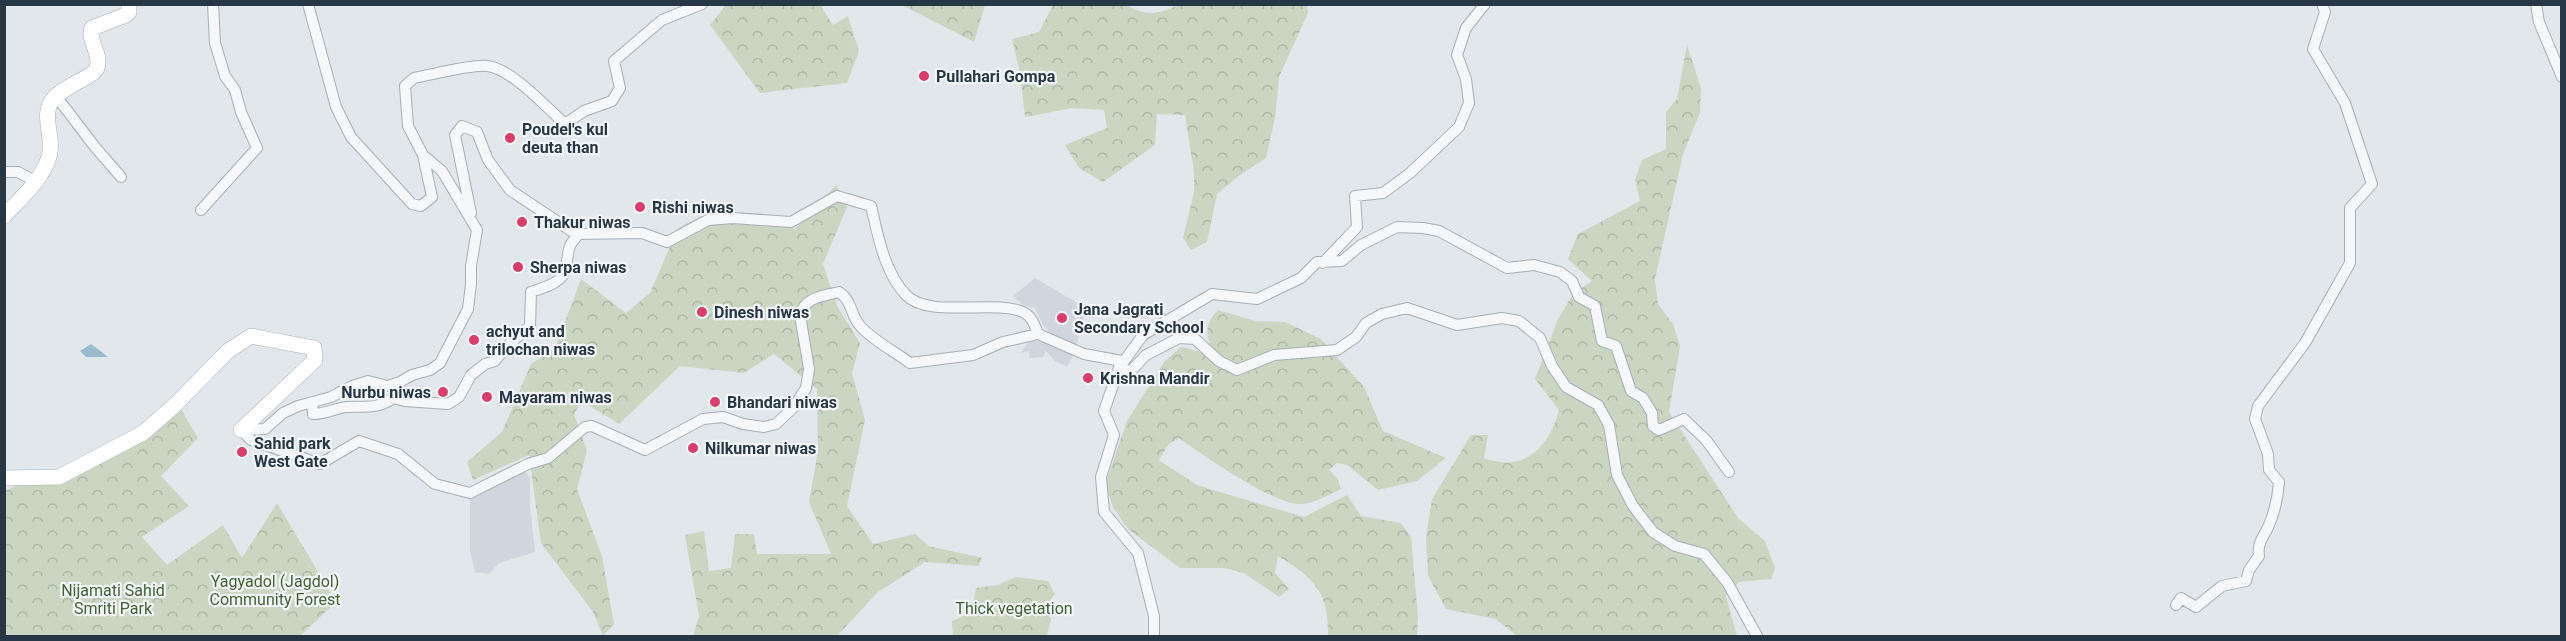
<svg xmlns="http://www.w3.org/2000/svg" width="2566" height="641" font-family="Roboto,sans-serif">
<defs>
<pattern id="forest-crowns" width="20" height="18" patternUnits="userSpaceOnUse" patternTransform="scale(1.5)"><rect width="20" height="18" fill="#cad6c2"/><path d="M2 6a3 3 0 1 1 6 0M12 15a3 3 0 1 1 6 0" fill="none" stroke="#aeb8a8"/></pattern>
<pattern id="water-ripples" width="26" height="14" patternUnits="userSpaceOnUse" patternTransform="scale(1.5)"><rect width="26" height="14" fill="#9abbce"/><path d="M2 4q2-2 4 0t4 0M15 11q2-2 4 0t4 0" fill="none" stroke="#7e99a9"/></pattern>
</defs>
<rect width="100%" height="100%" fill="#e2e7eb"/>
<path fill="#d0d6de" d="M1035 278 1086 308 1076 347 1052 335 1044 327 1035 308 1023 305 1013 296Z
M1031 339 1048 343 1074 354 1067 367 1055 361 1046 351 1043 357 1030 358 1029 351 1020 353Z
M525 469 530 479V506L535 552 499 563 489 574 475 572 470 550V493Z"/>
<path fill="url(#forest-crowns)" d="M726 5H820L833 25 848 16 859 51 847 83 760 93 710 25Z
M902 5H985L974 42Z
M1053 5H1127C1144 16 1160 15 1177 5H1307L1308 13 1279 77 1275 118 1266 158 1237 177 1217 194 1207 242 1191 250 1183 238 1194 192V172L1185 115 1157 114 1155 145 1103 182 1079 168 1065 145 1107 128 1104 110 1072 108 1025 117 1020 73 1012 39 1039 32Z
M1687 45 1701 88 1700 113 1683 154 1655 279 1658 304 1673 324 1680 346 1669 412 1738 518 1765 541 1775 568 1771 579 1739 582 1726 596 1737 636H1517L1496 619 1446 609 1428 576 1426 537 1432 499 1471 435H1488L1484 458C1524 473 1549 448 1559 410L1535 379 1558 319 1573 294 1592 281 1568 259 1578 234 1640 201 1635 180 1642 160 1666 149V112L1677 99Z
M836 185 847 207 823 264 837 306 860 343 852 373 865 420 847 506 873 544 915 534 929 546 982 558 978 566 925 562 878 592 837 636H693L699 616 685 535 704 531 709 571 731 568 735 534H754L757 554H831L809 502 818 451 817 389 774 354 744 373 680 366 619 424 582 401 574 414 587 451 577 489 602 556 614 624 603 636 593 612 541 543 529 455 473 480 467 462 502 432 531 364 555 348 581 279 626 313 650 293 678 228 701 216 749 213 795 229Z
M1218 310 1255 321 1285 322 1321 339 1364 387 1383 431 1446 458 1417 481 1378 490 1347 465 1337 463 1329 470 1337 478 1341 489C1330 494 1315 503 1302 504 1277 507 1201 454 1179 438L1168 445 1159 460 1197 485 1304 517 1347 495 1361 516 1401 523 1411 537 1418 617 1417 636H1328C1329 592 1314 578 1278 556L1275 573 1289 589 1279 597 1244 573 1224 568H1180L1128 529 1113 507 1105 485 1127 421 1165 361 1181 347 1214 355C1206 337 1203 325 1218 310Z
M181 409 198 438 161 476 189 506 142 537 167 565 223 525 242 558 277 503 336 602 300 636H5V491L20 484 61 483Z
M1016 577 1048 581 1055 594 1044 608 1051 619 1047 636H953L952 621C974 612 972 610 976 588L998 585Z"/>
<path fill="url(#water-ripples)" d="M91 344 108 357H86L80 351Z"/>
<g fill="none" stroke-linecap="round" stroke-linejoin="round">
<g stroke="#a6afb6" stroke-width="12">
<path id="street" d="M308 4 336 107 351 137 412 204 421 206 432 197 423 155
M2536 4 2539 22 2562 77
M56 96 95 147 121 177
M4 172H18L35 181
M201 210 257 148 241 112 235 90 225 76 215 43 213 4
M471 213 455 135 462 126 477 132 488 160 510 190 576 234 642 233 667 242 708 220 733 218 791 222 837 196 871 206C878 235 884 272 906 295 929 319 993 299 1023 312 1032 316 1035 326 1038 334
M1323 263 1357 227 1355 196 1383 193 1410 173 1459 127 1469 103 1466 79 1457 55 1466 28 1485 4
M1119 368 1131 371 1146 355 1179 338 1195 339 1219 361 1237 370 1274 355 1337 350 1356 337 1366 323 1382 314 1407 308 1457 325 1502 318 1519 321 1540 338 1552 366 1566 387 1598 405 1609 425 1617 475 1633 506 1653 532 1675 546 1704 554 1727 582 1757 636
M312 402 313 414C326 414 335 408 347 407 364 406 379 409 393 398L405 401 448 404 459 397 471 375 485 364 495 361 507 346 530 326 531 292C542 288 559 284 564 273 571 255 563 250 579 234
M241 430 251 440 320 464 359 441 398 454 435 484 470 493 528 464 548 458 585 427 592 426 645 450 703 419 723 417 743 424 764 427 776 424 794 407 806 388 809 369 800 315C805 297 823 296 839 292 853 301 850 316 861 327 874 341 894 351 910 363L973 355 1003 342 1038 334 1084 354 1122 361
M241 430 265 429 283 413 298 406 331 397 352 386 368 381 388 386 400 382 412 375 430 370 440 363 468 309 471 284V266L477 230 442 171 423 155 408 126 405 86 414 78C431 75 472 64 487 66 511 68 547 108 565 124L584 111 612 101 620 88 614 61 662 20 702 4
M2176 605 2181 598 2196 607 2222 586 2246 581 2249 570 2259 556C2257 542 2264 537 2269 525 2275 511 2278 497 2279 482L2269 470 2268 454 2255 419 2258 406 2305 343 2350 263V208L2372 184 2345 103 2313 49 2325 12 2322 4
M1154 636V616L1138 553 1104 512 1101 477 1114 435 1104 411 1119 368 1143 335 1212 294 1257 299 1301 278 1317 262 1342 261 1361 245 1397 227 1423 228 1439 231 1507 268 1534 265 1560 272 1572 281 1579 297 1595 306 1602 341 1616 346 1631 391 1643 398 1652 413 1653 426 1659 430 1684 419 1706 440 1729 472"/>
</g>
<g stroke="#a6afb6" stroke-width="16">
<path id="secondary" d="M4 216C20 199 42 180 49 157 55 137 40 116 53 99 62 87 95 76 97 68 102 53 87 41 92 28L126 15 129 12V4
M4 478 59 477 143 433 175 405 228 351 251 336 314 348 315 360 241 430"/>
</g>
<use href="#street" stroke="#f5f7f9" stroke-width="10"/>
<use href="#secondary" stroke="#fff" stroke-width="15"/>
</g>
<g fill="#da3d6b" stroke="#f2f6f8" stroke-width="2">
<circle cx="924" cy="76" r="6"/>
<circle cx="510" cy="138" r="6"/>
<circle cx="640" cy="207" r="6"/>
<circle cx="522" cy="222" r="6"/>
<circle cx="518" cy="267" r="6"/>
<circle cx="702" cy="312" r="6"/>
<circle cx="1062" cy="318" r="6"/>
<circle cx="474" cy="340" r="6"/>
<circle cx="1088" cy="378" r="6"/>
<circle cx="443" cy="392" r="6"/>
<circle cx="487" cy="397" r="6"/>
<circle cx="715" cy="402" r="6"/>
<circle cx="693" cy="448" r="6"/>
<circle cx="242" cy="452" r="6"/>
</g>
<g text-anchor="middle" stroke-width="4.5" stroke-linejoin="round" paint-order="stroke">
<g font-size="16" font-weight="bold" fill="#283745" stroke="#f2f6f8" text-anchor="start">
<text x="936" y="82">Pullahari Gompa</text>
<text x="522" y="135">Poudel's kul<tspan x="522" dy="18">deuta than</tspan></text>
<text x="652" y="213">Rishi niwas</text>
<text x="534" y="228">Thakur niwas</text>
<text x="530" y="273">Sherpa niwas</text>
<text x="1074" y="315">Jana Jagrati<tspan x="1074" dy="18">Secondary School</tspan></text>
<text x="714" y="318">Dinesh niwas</text>
<text x="486" y="337">achyut and<tspan x="486" dy="18">trilochan niwas</tspan></text>
<text x="1100" y="384">Krishna Mandir</text>
<text x="431" y="398" text-anchor="end">Nurbu niwas</text>
<text x="499" y="403">Mayaram niwas</text>
<text x="727" y="408">Bhandari niwas</text>
<text x="254" y="449">Sahid park<tspan x="254" dy="18">West Gate</tspan></text>
<text x="705" y="454">Nilkumar niwas</text>
</g>
<g font-size="16" fill="#436234" stroke="#f2f6f8">
<text x="275" y="587">Yagyadol (Jagdol)<tspan x="275" dy="18">Community Forest</tspan></text>
<text x="113" y="596">Nijamati Sahid<tspan x="113" dy="18">Smriti Park</tspan></text>
<text x="1014" y="614">Thick vegetation</text>
</g>
</g>
<rect width="2566" height="641" fill="none" stroke="#283745" stroke-width="12"/>
</svg>
